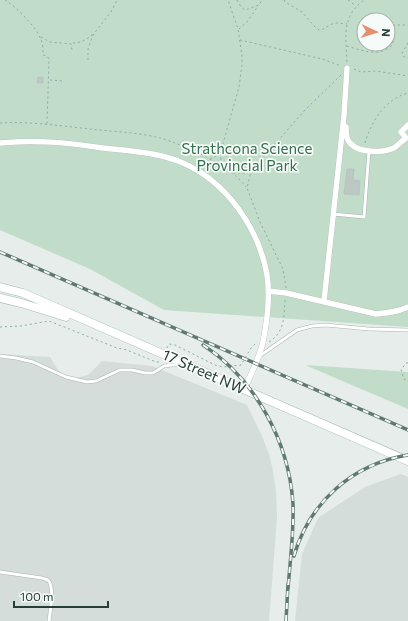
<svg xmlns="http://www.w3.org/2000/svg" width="408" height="621" font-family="Commissioner,sans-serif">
<rect width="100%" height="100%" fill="#e6edea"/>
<path fill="#d4ddd9" d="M0 354 50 357 58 370 62 374 76 378 88 375 102 361 152 366 247 405 261 434 269 454 273 471 276 491 277 518 269 621H0Z
M401 474 408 477V621H295L302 554 318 518 365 487Z"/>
<path fill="#c1dcc9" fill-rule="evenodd" d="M0 0H408V327L164 310 90 269 0 230ZM364 20H388V44H364Z
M305 365 408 372V409Z"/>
<path fill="#bbc8c3" stroke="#b8c6c1" d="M38 77H43V83H37Z
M347 169H354L353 180 360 181 359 195 344 194Z"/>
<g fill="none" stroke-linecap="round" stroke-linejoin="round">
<g stroke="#a9b5b1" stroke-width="4">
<path id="service" d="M333 214 364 217 369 151
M261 355 297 330 312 326 326 325 369 329 408 330
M0 356 16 358 33 362 66 377 87 382 96 381 120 370H132L145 373H153L164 366 180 364
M0 572 42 578C44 579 46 579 48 580 55 587 50 612 49 621"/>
</g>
<g stroke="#a9b5b1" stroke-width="6">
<path id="minor" d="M346 127C346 133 346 140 351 144 360 153 383 153 394 148 398 145 402 141 406 138L401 132 408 125
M0 143C35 139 68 143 103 148 129 151 158 152 183 163 227 182 259 229 267 275 270 295 267 322 263 342 259 359 251 374 244 390
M268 291 286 293 376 314C387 313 398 312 408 307
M324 301 344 115 347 68"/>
</g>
<g stroke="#a5b8b2" stroke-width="9">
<path id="secondary" d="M0 287 23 293 408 461
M0 298 21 303 66 317"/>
</g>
<path stroke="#89ada3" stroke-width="1" stroke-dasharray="2 3" stroke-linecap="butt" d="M5 0C16 7 37 27 41 40 43 44 43 50 43 55L47 56 49 59 47 124
M237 0 241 7 245 10 259 5 262 0
M284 0 285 2 302 12 314 26 319 30 323 29 332 24 337 23 347 24
M348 0 356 6
M239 29 247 22 258 6
M41 37 50 42 71 44 72 50
M240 40 322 59 341 66
M73 43C80 43 87 40 93 34
M408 43 402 53 404 57 408 58
M347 46C360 50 378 57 390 47 392 45 393 45 393 42 392 36 388 34 390 27L394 25H408
M88 60V49L93 35 111 12 117 0
M347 62C346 37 341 17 364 0
M354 69 361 72 376 71 408 76
M50 80 63 81
M0 123C33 121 67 127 100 130 120 132 141 133 160 138 183 144 233 167 246 187
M365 143C371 122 385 99 408 93
M220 154 239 87 242 65V56L238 29 228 0
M210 159 220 154 222 164
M233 173H244L250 171
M286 288 283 269 260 222 247 188 251 171 305 110 341 75
M0 327 21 326 49 321 117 348 127 350 156 362H161
M269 342C285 332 284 316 285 299
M167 348 169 344 175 345 215 365 223 367 241 365 251 348 256 343
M408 363H406L401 370 404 379 408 382"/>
<use href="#service" stroke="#fff" stroke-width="3"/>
<use href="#minor" stroke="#fff" stroke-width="5.5"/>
<use href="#secondary" stroke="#fff" stroke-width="8"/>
<g stroke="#617973" stroke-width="3.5">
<path id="rail" d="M0 252 408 430
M203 345C255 379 289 441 293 504 294 532 290 561 288 589
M294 556C309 503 352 464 408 455
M286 621 288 584"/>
</g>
<use href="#rail" stroke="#f6faf8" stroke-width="2" stroke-dasharray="6" stroke-linecap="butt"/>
</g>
<g text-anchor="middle" stroke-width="3.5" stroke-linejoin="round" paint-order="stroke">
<g font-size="15" fill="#34704e" stroke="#f6faf8">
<text x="247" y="154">Strathcona Science<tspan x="247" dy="17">Provincial Park</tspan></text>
</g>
<g font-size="15" fill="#263d38" stroke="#f6faf8">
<text transform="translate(204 372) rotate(24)" y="5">17 Street NW</text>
</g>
</g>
<g transform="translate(376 32) rotate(94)"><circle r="19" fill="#f6faf8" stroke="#a3aeab"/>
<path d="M0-3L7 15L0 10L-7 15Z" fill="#e48f6d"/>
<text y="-6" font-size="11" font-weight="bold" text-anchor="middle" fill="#263d38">N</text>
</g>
<path d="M14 601v6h94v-6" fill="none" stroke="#263d38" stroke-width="2"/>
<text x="20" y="601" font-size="12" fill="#263d38" stroke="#f6faf8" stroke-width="3" paint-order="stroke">100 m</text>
</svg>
